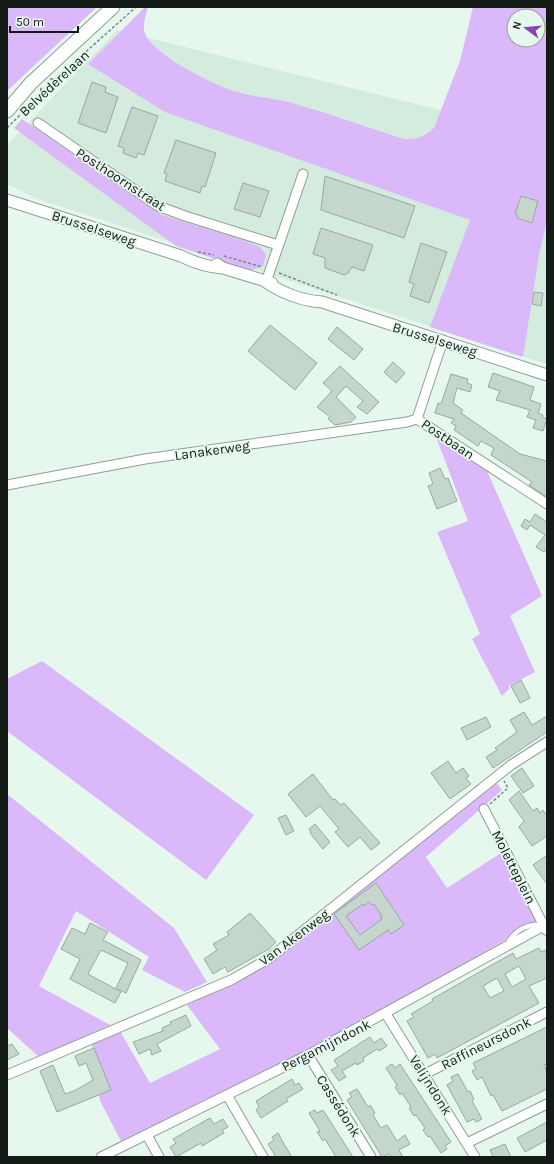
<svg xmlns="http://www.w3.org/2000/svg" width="554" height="1164" font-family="Karla,sans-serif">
<rect width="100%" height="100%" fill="#e6f8ee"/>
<path fill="#d3ecde" d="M547 17V364L37 199 7 184V145L117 30 489 122 538 40Z"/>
<path fill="#dbb8f9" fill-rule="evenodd" d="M7 7H97L7 91Z
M145 7H148C146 14 143 23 144 31 149 53 215 86 237 92 257 98 279 98 299 105 334 115 369 128 404 139 417 139 424 137 434 128L460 61 473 7H547V220L539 255 523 357 430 327 470 220 165 112 88 64ZM514 16H538V40H514Z
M22 119 162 215 239 239 260 247 266 255 263 266 252 270 245 269 176 246 14 128Z
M436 437 487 471 542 596 510 616 535 672 509 686V689L502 696 472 639 480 634 437 532 468 521Z
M42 661 254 815 206 880 7 731V679Z
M497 783 502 790 426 857 447 888 504 851 538 917 537 922 336 1036 121 1141 100 1101 92 1044 120 1031 150 1083 220 1049 187 1005 250 975 280 954Z
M7 794 174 928 207 982 185 992 142 970 149 957 76 911 39 986 110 1025 39 1057 7 1028Z"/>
<path fill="#c5d6cd" stroke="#98a9a0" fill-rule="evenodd" d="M92 82 106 87 105 92 118 97 106 133 78 123Z
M132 107 158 116 144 155 138 153 136 158 123 153 124 148 118 146Z
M176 140 216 153 205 187 202 186 200 193 165 181 167 174 164 173Z
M325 176 415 206 404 238 321 210Z
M243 183 269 191 260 217 234 209Z
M521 196 538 201 532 223 517 218 518 216 515 214Z
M321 228 373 245 364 271 352 267 348 273 344 275 325 268V258L313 254Z
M421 243 447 252 429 303 410 296 414 284 409 282Z
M534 292 543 293 541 306 532 304Z
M270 325 317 363 295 390 248 351Z
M337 327 363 349 354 360 328 339Z
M393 362 405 373 396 383 384 372Z
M340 366 379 402 367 414 357 407 363 401 346 386 336 397 356 417 351 422 335 425 328 419 330 417 317 407 332 391 323 383Z
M493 373 534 387 530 400 541 404 538 413 543 415 542 417 547 419 543 431 533 428 536 420 527 417 530 410 496 400 500 391 488 387Z
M451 374 468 379 467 383 472 385 470 392 457 388 453 403 463 410 461 413 520 454 547 461V497L529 485 532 482 491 455 494 448 481 441 478 446 454 430 456 426 451 423 454 419 435 413 438 403 441 404Z
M440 468 445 479 448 478 457 501 437 509 428 486 433 484 429 473Z
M535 514 547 522V548L544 552 536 547 545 535 530 525 527 530 521 526 525 519 530 522Z
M521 680 530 698 520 703 511 686Z
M524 712 532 725 547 716V732L493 768 486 757 497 750 495 748 517 732 510 720Z
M486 717 491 727 467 740 461 728Z
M448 761 456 773 463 768 469 776 466 778 471 784 450 799 431 773Z
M522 768 534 786 523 793 511 776Z
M313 774 333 800 335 799 340 805 344 803 380 843 371 850 360 837 348 847 335 832 339 829 320 806 306 817 288 794Z
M519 791 533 811 537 808 540 813 543 810 547 816V836L532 846 519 827 524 821 509 800Z
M286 815 294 831 286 835 278 818Z
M315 824 330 842 323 849 310 833 311 832 309 829Z
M547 855V884L533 865Z
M376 883 404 925 391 934 388 930 359 950 334 914ZM369 902 372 905 374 904 382 916 380 917 382 919 360 935 346 916 363 904 364 906Z
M250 913 276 942 269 949 228 972 225 967 213 974 204 959 217 950 213 944 229 935 227 932Z
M90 923 108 932 103 940 141 960 126 993 116 988 128 963 101 950 88 974 121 992 115 1003 70 979 80 959 61 949 72 928 85 934Z
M539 948 541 952 545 950 547 955V978L529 986 539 1003 437 1058 435 1054 428 1058 407 1021 414 1017 411 1014 433 1001 432 999 513 953 516 959ZM519 966 526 979 512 987 505 974ZM497 978 504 991 490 998 483 986Z
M186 1015 191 1026 157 1044 161 1051 152 1055 150 1049 139 1054 133 1042 163 1031 162 1028 171 1024 170 1022Z
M547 1027V1064L544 1065 547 1072V1089L502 1111 493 1095 491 1096 482 1077 477 1080 472 1071 476 1069 473 1063Z
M370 1037 374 1043 381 1038 387 1046 379 1051 377 1049 363 1058 364 1061 357 1065 356 1063 342 1071 346 1077 339 1081 331 1070 338 1066 334 1060Z
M12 1044 19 1054 7 1060V1046Z
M94 1048 111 1090 57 1112 40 1071 53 1065 65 1094 74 1091 93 1080 86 1063 79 1066 75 1056Z
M392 1064 395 1068 400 1064 451 1142 445 1146 447 1149 441 1153 430 1136 428 1137 423 1130 425 1128 416 1115 414 1116 409 1108 411 1107 402 1093 400 1095 395 1087 397 1085 386 1068Z
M458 1074 468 1092 470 1091 474 1099 472 1101 482 1119 476 1122 474 1119 467 1122 447 1085 453 1081 451 1077Z
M292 1079 295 1085 299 1083 303 1089 286 1099 288 1101 261 1118 256 1110 259 1107 256 1101Z
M357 1089 368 1107 370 1105 375 1113 373 1115 381 1128 387 1125 397 1141 405 1135 410 1144 399 1150 403 1157H391L389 1154 382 1157 347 1100 352 1097 349 1093Z
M315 1110 317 1113 323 1110 353 1157H336L325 1139 323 1141 317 1132 320 1131 309 1113Z
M210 1118 214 1124 223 1119 228 1127 222 1130 224 1133 202 1146 201 1143 176 1157 170 1147 176 1143 173 1139Z
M547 1122V1140L525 1152 517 1138Z
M278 1133 284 1144 292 1157H276L268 1144 274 1140 272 1137Z
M505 1144 511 1157H493L490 1150Z"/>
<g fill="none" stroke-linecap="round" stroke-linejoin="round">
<g stroke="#8e9e96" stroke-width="6">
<path id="service" d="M508 943C515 930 528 923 543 925"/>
</g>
<g stroke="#8e9e96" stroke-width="11">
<path id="minor" d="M38 123 158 206 185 216 278 245
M266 282 303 174
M417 419 547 504
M417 419 443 340
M7 485 145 459 407 422 417 419
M484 809 546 930
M386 1014 475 1157
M308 1055 371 1157
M425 1074 547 1012
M7 1075 231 980 268 959 511 765 547 742
M227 1095 263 1157
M147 1135 159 1157
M467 1143 547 1104
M101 1157 308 1055 547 924"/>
</g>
<g stroke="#8e9e96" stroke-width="13">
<path id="tertiary" d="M7 200 181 256C195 263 207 267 223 268
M217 264 223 268 272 283
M266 282C282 293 303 301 322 302L547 375"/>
</g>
<g stroke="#8e9e96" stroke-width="15">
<path id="secondary" d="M7 111 31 83 113 7"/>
</g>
<path stroke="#7c8882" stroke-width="1.5" stroke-dasharray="3 2" stroke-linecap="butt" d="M7 128 61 74 136 7
M198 252 214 255
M224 256 262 267
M279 273 337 295
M490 804 508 788 504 781"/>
<use href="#service" stroke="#fff" stroke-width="4.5"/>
<use href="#minor" stroke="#fff" stroke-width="9"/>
<use href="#tertiary" stroke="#fff" stroke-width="11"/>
<use href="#secondary" stroke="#fff" stroke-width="13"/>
</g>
<g text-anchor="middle" stroke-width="3.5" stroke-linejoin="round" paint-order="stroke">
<g font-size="14" fill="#141b17" stroke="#e6f8ee">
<text transform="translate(54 83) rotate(-43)" y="5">Belvédèrelaan</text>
<text transform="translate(121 179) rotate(33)" y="5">Posthoornstraat</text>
<text transform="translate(94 228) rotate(18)" y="5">Brusselseweg</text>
<text transform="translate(435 339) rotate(17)" y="5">Brusselseweg</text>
<text transform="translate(448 439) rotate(34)" y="5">Postbaan</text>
<text transform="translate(212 450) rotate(-8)" y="5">Lanakerweg</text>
<text transform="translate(514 867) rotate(63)" y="5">Moletteplein</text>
<text transform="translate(294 937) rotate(-37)" y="5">Van Akenweg</text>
<text transform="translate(486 1043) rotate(-27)" y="5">Raffineursdonk</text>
<text transform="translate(326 1045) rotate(-27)" y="5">Pergamijndonk</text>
<text transform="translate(431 1085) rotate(58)" y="5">Velijndonk</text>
<text transform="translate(339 1106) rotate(58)" y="5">Cassédonk</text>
</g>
</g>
<rect width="554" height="1164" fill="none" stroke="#141b17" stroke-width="16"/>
<g transform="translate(526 28) rotate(286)"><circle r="19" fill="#e6f8ee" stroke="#92a098"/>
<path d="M0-3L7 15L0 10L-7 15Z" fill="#8843b7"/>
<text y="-6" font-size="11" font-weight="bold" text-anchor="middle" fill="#141b17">N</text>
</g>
<path d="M10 26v6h68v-6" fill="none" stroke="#141b17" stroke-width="2"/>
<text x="16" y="26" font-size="12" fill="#141b17" stroke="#e6f8ee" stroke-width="3" paint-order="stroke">50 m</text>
</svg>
